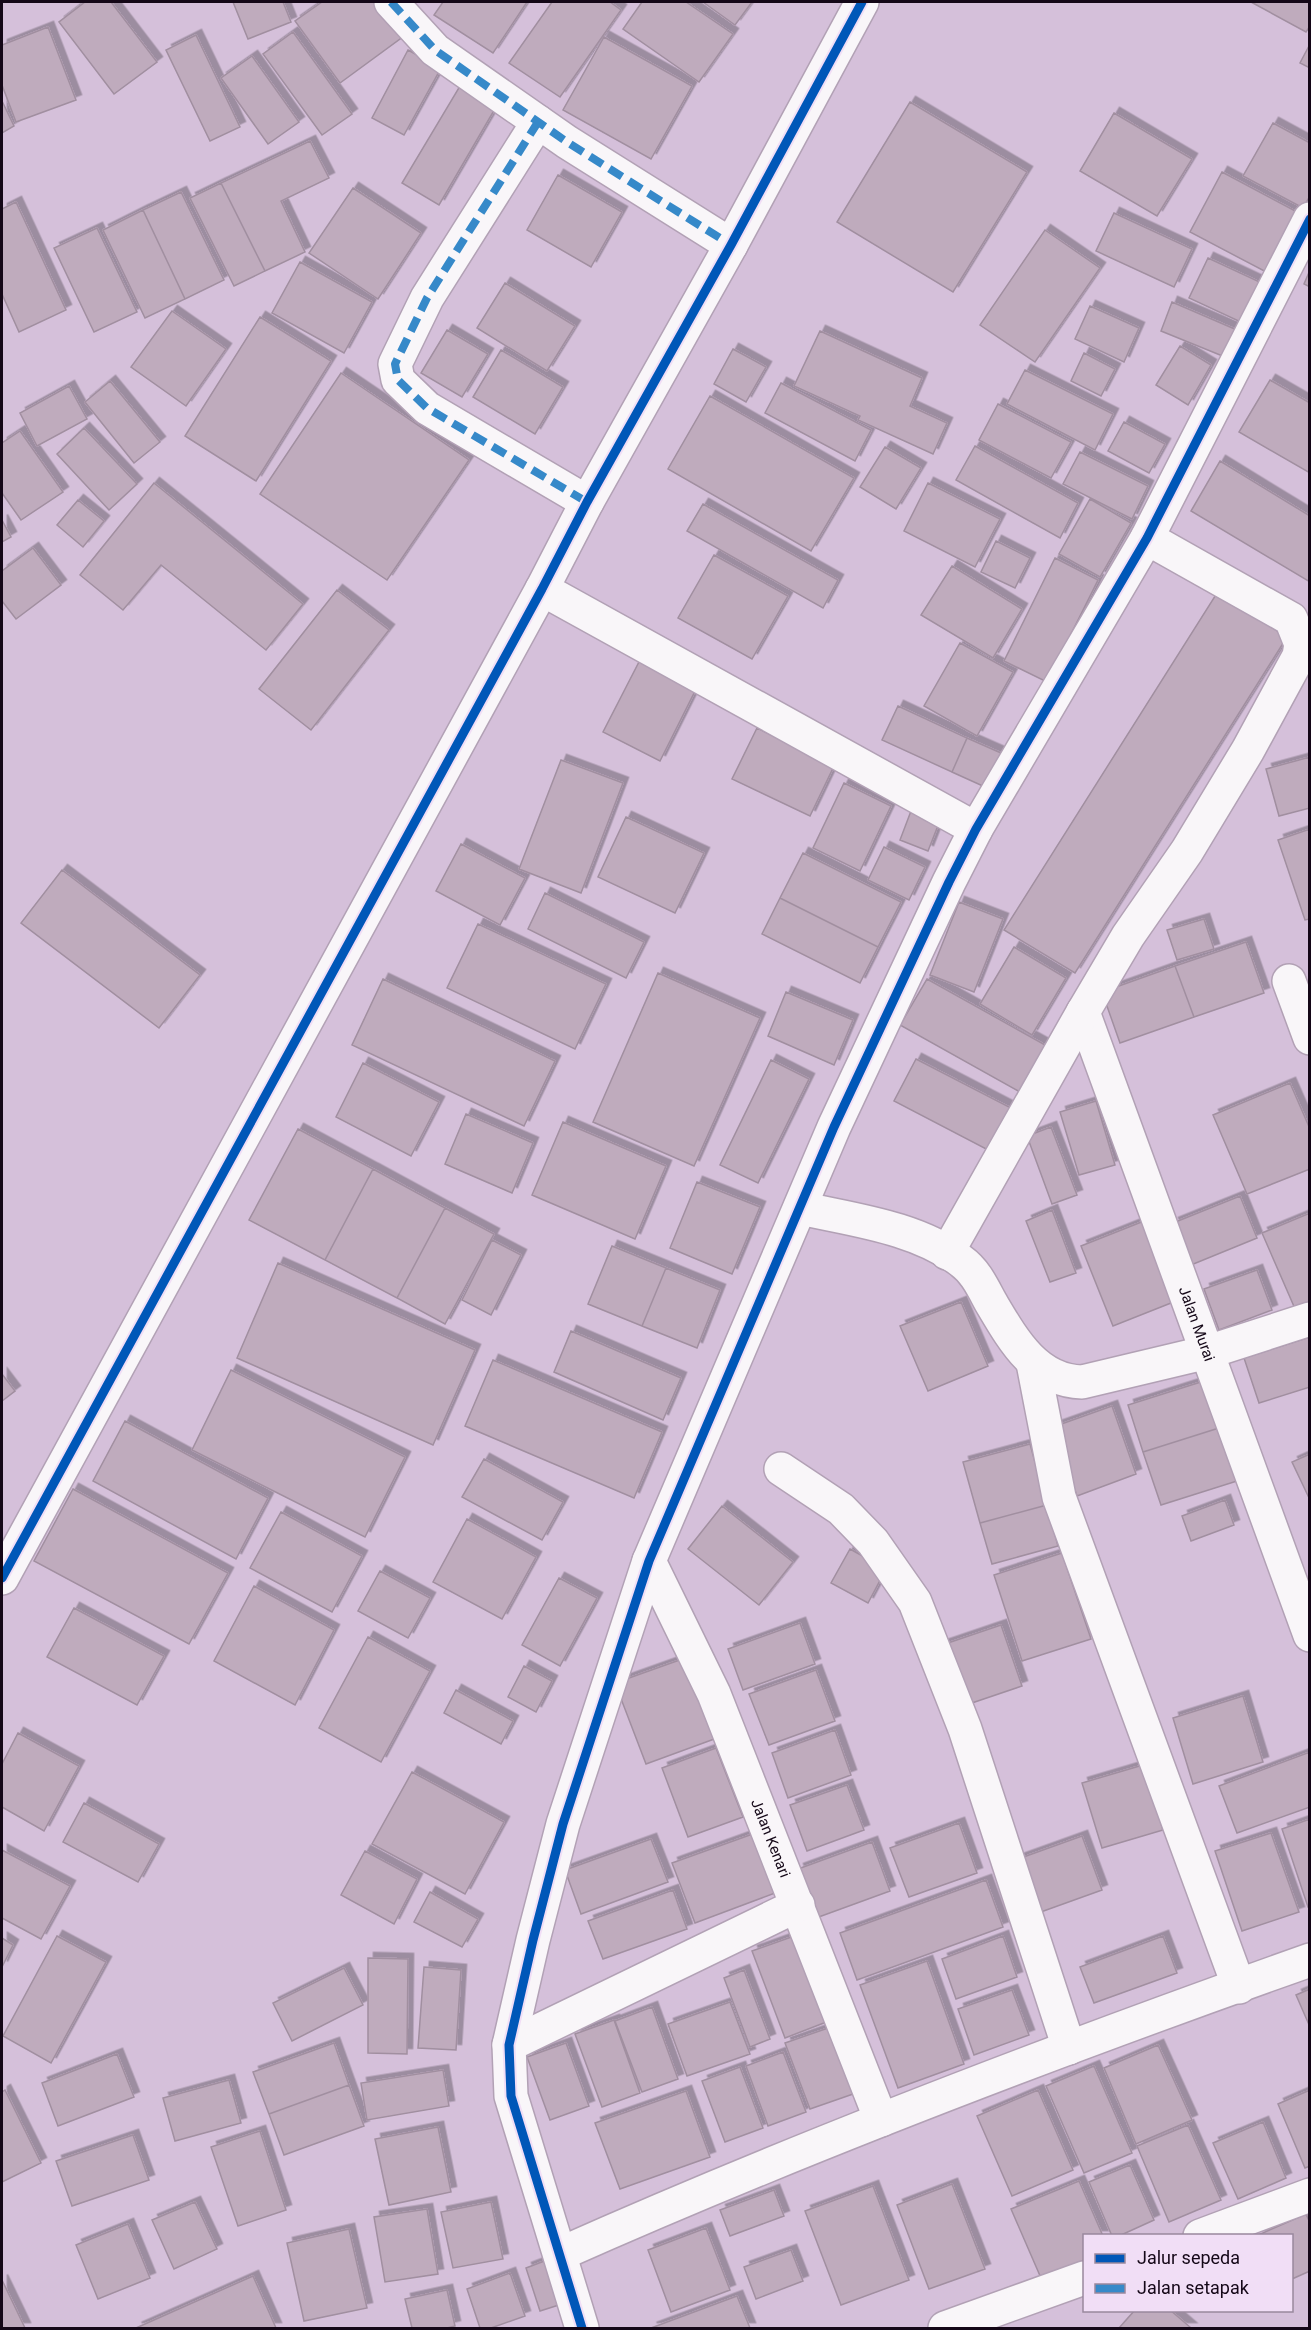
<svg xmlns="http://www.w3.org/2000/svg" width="1311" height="2330" font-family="Roboto,sans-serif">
<defs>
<filter id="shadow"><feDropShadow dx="5.5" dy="-5.5" stdDeviation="0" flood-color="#0004"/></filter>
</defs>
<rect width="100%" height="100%" fill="#d5c0da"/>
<path fill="#bfabbd" stroke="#a18fa0" stroke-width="1.5" filter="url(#shadow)" d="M85 2H111L157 62 114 94 59 22Z
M233 2H283L291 22 248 39Z
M322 2H379L404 36 340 83 295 21Z
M443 2H527L493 53 434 15Z
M552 2H610L621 10 560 97 509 63Z
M642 2H686L733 34 699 82 623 29Z
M703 2H752L735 25Z
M1251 2H1310V26L1306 32Z
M48 27 76 100 16 122 2 85V45Z
M293 32 352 114 322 135 263 54Z
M196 35 240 127 210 141 166 50Z
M604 37 692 86 651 159 563 110Z
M1310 44V68L1300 63Z
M408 50 441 68 404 135 372 118Z
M252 56 299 122 268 144 221 78Z
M460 86 496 107 439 205 402 183Z
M2 101 14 126 2 133Z
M910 102 1027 172 953 292 837 222Z
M1114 113 1192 159 1157 216 1080 171Z
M1273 123 1310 143V196L1303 208 1243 176Z
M310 141 329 178 281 201 305 252 265 271 221 183Z
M1222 172 1301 214 1270 274 1190 232Z
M558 175 622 212 591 267 527 230Z
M221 183 265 271 234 286 190 198Z
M353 188 421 233 378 299 309 253Z
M181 192 224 280 185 299 143 210Z
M16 202 66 310 19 332 2 294V209Z
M143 210 185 299 145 318 103 230Z
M1114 213 1192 249 1174 287 1096 251Z
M97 228 137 312 94 332 54 248Z
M1045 230 1100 268 1035 362 980 325Z
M1208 258 1264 284 1245 324 1189 298Z
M300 262 372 302 344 353 272 313Z
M1310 270V287L1304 284Z
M505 283 575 326 547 371 477 328Z
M1172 302 1237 330 1225 357 1161 331Z
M1090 306 1139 328 1124 362 1075 339Z
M172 311 226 349 186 406 131 367Z
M260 317 331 361 256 481 185 436Z
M447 330 488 354 462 397 421 373Z
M820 331 922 378 910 406 947 423 933 454 858 420 860 416 794 386Z
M1180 346 1211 365 1188 405 1156 385Z
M733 349 766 367 746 402 714 384Z
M501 350 563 387 535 434 473 397Z
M1084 353 1115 369 1101 396 1071 381Z
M1025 370 1113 414 1095 450 1007 404Z
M341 373 469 460 387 580 260 494Z
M1270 380 1310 403V473L1239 432Z
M110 381 160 442 134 463 85 402Z
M781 383 871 430 855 461 765 413Z
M69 386 87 419 37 446 20 413Z
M710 396 854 478 811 551 668 469Z
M998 404 1071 442 1051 478 979 440Z
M1124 422 1165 444 1149 473 1108 451Z
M84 428 137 484 109 510 57 454Z
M20 431 63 492 21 520 2 493V443Z
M975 446 1078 503 1060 538 956 480Z
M885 447 921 468 896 509 860 487Z
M1080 452 1148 486 1132 519 1063 484Z
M1220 461 1310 516V582L1191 511Z
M154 483 303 604 266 650 161 565 123 610 80 575Z
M928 483 1000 519 975 567 904 531Z
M1090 499 1131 523 1100 577 1059 554Z
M78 500 104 521 83 547 57 525Z
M703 504 838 580 823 608 687 531Z
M2 520 11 537 2 542Z
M996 541 1030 558 1015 588 981 572Z
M33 548 61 585 16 619 2 601V571Z
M714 555 788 596 752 659 678 618Z
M1055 558 1098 580 1047 682 1004 661Z
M952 566 1022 609 993 658 921 615Z
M337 590 389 630 311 730 259 689Z
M1217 593 1287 637 1075 973 1004 930Z
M960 643 1013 672 977 736 924 706Z
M641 658 697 687 660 761 603 732Z
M898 706 967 738 952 772 882 740Z
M757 728 834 766 810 816 732 779Z
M967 738 1001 753 985 787 952 772Z
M1310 757V808L1279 816 1266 769Z
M561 760 623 783 581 893 519 869Z
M844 783 891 806 860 871 813 848Z
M911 811 939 823 928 851 900 840Z
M626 817 704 853 675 913 598 877Z
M1310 829V919L1305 920 1278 840Z
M461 844 525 878 500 925 436 891Z
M884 847 925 867 909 900 868 880Z
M803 853 901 902 878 947 780 898Z
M62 870 200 975 159 1028 21 923Z
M545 893 644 942 626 978 528 929Z
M780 898 878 947 860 983 762 934Z
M959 902 1003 919 974 992 930 975Z
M1204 919 1214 949 1177 960 1167 930Z
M478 924 606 984 575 1049 447 988Z
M1246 942 1264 993 1194 1017 1175 966Z
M1014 947 1066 978 1032 1035 980 1004Z
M1175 966 1194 1017 1120 1043 1102 992Z
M658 973 760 1018 694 1166 593 1122Z
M383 979 555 1061 524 1126 352 1045Z
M927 979 1047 1046 1020 1092 900 1025Z
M786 992 853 1020 834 1065 768 1036Z
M916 1059 1011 1108 990 1151 894 1101Z
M771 1060 809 1079 758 1183 720 1165Z
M363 1063 439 1102 411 1156 336 1117Z
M1290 1083 1310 1129V1169L1247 1194 1213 1115Z
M1096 1101 1115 1165 1079 1175 1060 1112Z
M466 1114 533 1143 512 1193 445 1164Z
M563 1122 666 1166 635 1239 532 1195Z
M1051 1127 1077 1195 1052 1204 1027 1136Z
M298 1129 373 1169 325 1260 249 1220Z
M373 1169 445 1208 397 1298 325 1260Z
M697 1182 760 1207 732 1274 670 1248Z
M1240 1196 1257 1238 1191 1265 1173 1223Z
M445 1208 494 1234 445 1324 397 1298Z
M1052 1210 1076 1273 1050 1282 1026 1221Z
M1310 1213V1306L1296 1311 1262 1233Z
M1144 1221 1176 1301 1113 1326 1081 1246Z
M492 1240 521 1255 491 1315 462 1300Z
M612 1246 666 1268 642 1326 588 1304Z
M278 1263 475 1350 433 1445 237 1358Z
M666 1268 720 1290 697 1348 642 1326Z
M1257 1270 1272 1310 1219 1330 1204 1289Z
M961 1302 988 1366 928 1391 900 1326Z
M571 1331 681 1378 663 1420 554 1372Z
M1310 1337V1387L1259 1403 1244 1358Z
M493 1360 662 1432 634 1498 465 1426Z
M231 1370 405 1457 365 1537 192 1450Z
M2 1374 15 1391 2 1401Z
M1204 1381 1219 1428 1143 1452 1128 1405Z
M1112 1406 1136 1474 1077 1496 1053 1427Z
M125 1421 268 1498 236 1559 93 1481Z
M1219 1428 1237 1481 1161 1505 1143 1452Z
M1030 1444 1047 1505 980 1523 963 1462Z
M1310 1454V1500L1292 1462Z
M484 1459 563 1502 542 1540 462 1497Z
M73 1489 228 1573 189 1644 34 1561Z
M1225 1500 1234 1525 1191 1541 1182 1516Z
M1047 1505 1058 1546 992 1564 980 1523Z
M722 1506 793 1562 759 1605 688 1549Z
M281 1512 362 1556 332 1612 250 1568Z
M467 1519 536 1557 502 1619 433 1582Z
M850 1549 886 1569 868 1603 831 1583Z
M1062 1553 1091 1639 1022 1661 994 1575Z
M380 1571 430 1598 408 1638 358 1611Z
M559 1578 597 1598 560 1666 522 1645Z
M254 1586 334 1630 295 1705 214 1661Z
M74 1608 164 1656 137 1705 47 1657Z
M800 1623 815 1664 743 1690 728 1649Z
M1001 1625 1022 1686 963 1706 942 1645Z
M368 1637 430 1671 381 1762 319 1728Z
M688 1657 717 1738 646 1764 615 1683Z
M524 1666 552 1681 536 1712 508 1697Z
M816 1670 835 1721 769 1745 749 1694Z
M456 1690 513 1721 501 1744 444 1713Z
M1243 1696 1263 1762 1193 1784 1173 1718Z
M835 1730 851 1775 788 1798 772 1753Z
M18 1733 79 1766 44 1831 2 1807V1764Z
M716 1748 743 1817 688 1837 662 1768Z
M1310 1752V1807L1237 1833 1219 1786Z
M1143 1765 1163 1830 1102 1848 1082 1783Z
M412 1772 504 1822 465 1894 372 1844Z
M847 1785 864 1830 807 1851 790 1805Z
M84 1803 159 1844 138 1882 63 1842Z
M1310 1819V1906L1308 1907 1282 1829Z
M959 1823 977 1873 909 1897 890 1848Z
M761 1831 783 1890 695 1923 672 1863Z
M1271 1833 1299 1912 1242 1931 1215 1851Z
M1082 1836 1102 1890 1038 1913 1018 1859Z
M651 1839 668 1882 581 1914 565 1870Z
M872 1842 890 1891 816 1918 798 1869Z
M2 1850 70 1886 41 1939 2 1918Z
M365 1851 417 1879 394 1924 341 1895Z
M986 1880 1003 1927 857 1980 840 1933Z
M673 1890 687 1929 603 1959 588 1921Z
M430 1892 478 1919 462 1947 414 1922Z
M797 1935 829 2021 785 2038 752 1951Z
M57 1936 106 1962 51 2063 3 2036Z
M1003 1936 1017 1977 956 1999 942 1959Z
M1163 1936 1177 1973 1094 2003 1080 1967Z
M2 1938 13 1945 2 1967Z
M368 1958 408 1959 407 2054 368 2053Z
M927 1961 964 2064 898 2088 860 1985Z
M424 1967 461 1970 456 2050 418 2048Z
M344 1968 363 2005 292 2041 273 2003Z
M744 1970 770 2039 750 2047 724 1978Z
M1310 1989V2027L1296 1995Z
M1012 1990 1029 2035 974 2055 958 2009Z
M730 2002 750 2054 687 2076 668 2024Z
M652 2007 678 2079 642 2092 615 2021Z
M614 2020 640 2093 602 2107 575 2034Z
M831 2027 856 2093 810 2109 785 2043Z
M334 2043 349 2085 269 2114 253 2072Z
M566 2043 589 2106 550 2120 527 2057Z
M1158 2045 1192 2120 1136 2144 1104 2068Z
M783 2052 806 2112 768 2126 746 2066Z
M117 2054 134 2097 58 2126 42 2083Z
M1094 2066 1132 2153 1084 2173 1046 2086Z
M740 2067 763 2128 725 2142 702 2081Z
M443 2070 449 2106 367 2120 361 2083Z
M229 2080 241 2123 175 2141 163 2098Z
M349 2085 364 2126 284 2155 269 2114Z
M5 2090 41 2163 2 2182V2092Z
M1038 2090 1073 2170 1012 2196 977 2116Z
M1310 2090V2166L1305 2168 1278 2104Z
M686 2091 710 2157 620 2189 595 2123Z
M1263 2122 1286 2178 1238 2199 1213 2143Z
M1188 2125 1221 2200 1169 2222 1137 2146Z
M438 2127 451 2192 389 2205 375 2139Z
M260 2131 286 2210 238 2226 211 2147Z
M133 2135 149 2180 72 2206 56 2161Z
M1130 2165 1154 2220 1119 2236H1112L1089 2182Z
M1079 2181 1103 2236H1084V2260L1041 2278 1011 2209Z
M952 2184 985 2269 929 2289 897 2205Z
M873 2186 909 2280 841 2305 805 2211Z
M774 2190 784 2216 730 2236 720 2210Z
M195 2202 217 2249 174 2269 152 2220Z
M491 2202 503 2259 453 2268 441 2212Z
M427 2209 438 2274 385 2282 374 2217Z
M1306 2214 1310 2223V2271L1292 2279V2236H1256Z
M128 2224 150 2278 98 2299 76 2245Z
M706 2228 730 2290 671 2312 648 2250Z
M349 2229 367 2308 304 2321 287 2243Z
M791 2250 803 2281 756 2299 744 2267Z
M547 2260 562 2304 540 2311 526 2268Z
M510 2273 525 2316 491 2328H480L467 2289Z
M253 2276 276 2328H136Z
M2 2280 25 2328H2Z
M447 2290 455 2326 447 2328H412L405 2299Z
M737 2296 750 2328H651Z
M1135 2310H1170L1191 2328H1119Z"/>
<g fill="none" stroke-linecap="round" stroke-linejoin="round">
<g stroke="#b2a1b5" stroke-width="36">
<g id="minor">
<path d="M391 2 435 50 567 142 731 245"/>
<path d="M538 122 427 298 395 364 398 380 427 408 587 502"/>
<path d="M542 589 976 829"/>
<path d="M1289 981 1310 1038"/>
<path id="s1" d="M1083 1012 1310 1635"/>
<path d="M800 1208C853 1220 916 1227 961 1261 975 1271 982 1286 990 1301 1012 1338 1035 1381 1082 1382L1208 1352 1310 1319"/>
<path d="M947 1253 1083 1012 1128 936 1187 851 1248 750 1299 656 1301 644 1291 619 1147 538"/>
<path d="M1033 1363 1059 1497 1239 1987"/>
<path d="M781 1469 841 1509 873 1542 915 1602 965 1729 1069 2048"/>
<path id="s2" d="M649 1561 714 1694 881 2120"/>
<path d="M2 1578 542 589 587 502 731 245 862 2"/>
<path d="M509 2045 798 1905"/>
<path d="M1200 2236 1310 2195"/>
<path d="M560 2254C805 2145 1056 2050 1310 1960"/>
<path d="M582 2328 511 2096 509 2045 533 1940 563 1824 649 1561 834 1127 949 882 976 829 1147 538 1310 219"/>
<path d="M945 2328 1084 2278"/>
</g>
</g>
<use href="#minor" stroke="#f9f6f9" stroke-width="33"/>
<path stroke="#3689c9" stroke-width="8" stroke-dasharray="15 8" stroke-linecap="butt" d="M391 2 435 50 567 142 731 245
M538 122 427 298 395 364 398 380 427 408 587 502"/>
<g stroke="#f1def6" stroke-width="13">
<path id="cycleway" d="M2 1578 542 589 587 502 731 245 862 2
M582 2328 511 2096 509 2045 533 1940 563 1824 649 1561 834 1127 949 882 976 829 1147 538 1310 219"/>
</g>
<use href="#cycleway" stroke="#0057b8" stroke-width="9"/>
</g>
<g text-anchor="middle" stroke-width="4.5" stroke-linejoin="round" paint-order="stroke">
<g font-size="15" fill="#140717" stroke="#f1def6">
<text dy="5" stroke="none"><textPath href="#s1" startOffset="332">Jalan Murai</textPath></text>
<text dy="5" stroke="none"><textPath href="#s2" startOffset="303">Jalan Kenari</textPath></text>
</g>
</g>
<rect width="1311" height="2330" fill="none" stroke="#140717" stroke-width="6"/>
<rect x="1083" y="2234" width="210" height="78" fill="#f1def6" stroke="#99889d" stroke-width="1.5"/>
<rect x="1095" y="2254" width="30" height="9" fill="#0057b8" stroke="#99889d" stroke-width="1.5"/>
<text x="1137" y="2264" font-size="18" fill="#140717">Jalur sepeda</text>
<rect x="1095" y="2284" width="30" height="9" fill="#3689c9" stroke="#99889d" stroke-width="1.5"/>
<text x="1137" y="2294" font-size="18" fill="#140717">Jalan setapak</text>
</svg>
